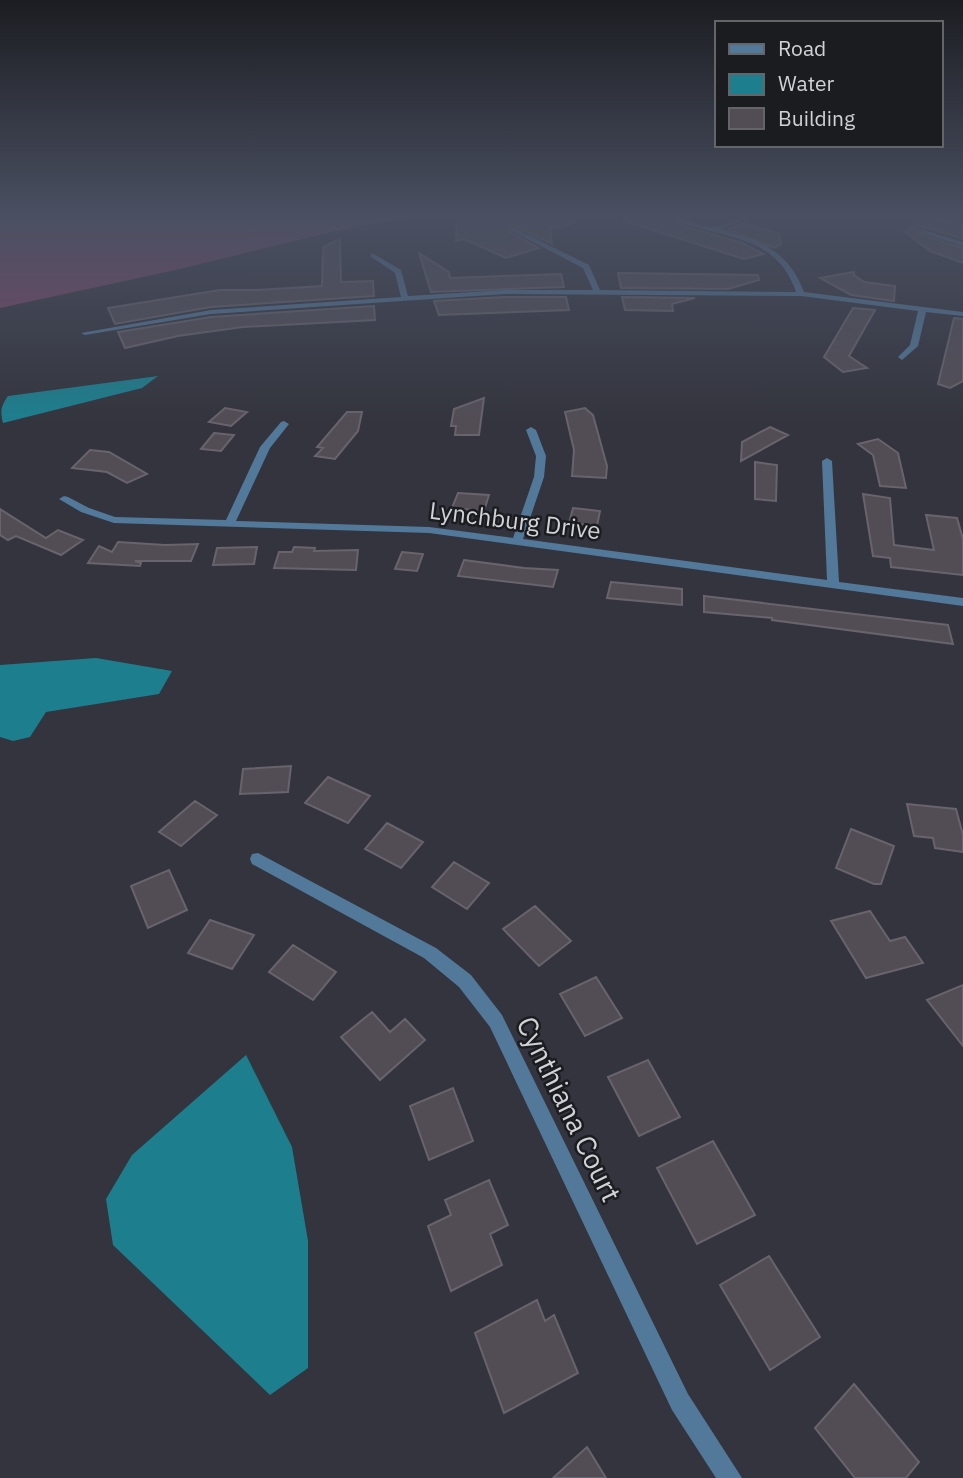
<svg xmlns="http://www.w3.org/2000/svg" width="963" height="1478" font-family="'IBM Plex Sans',sans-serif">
<rect width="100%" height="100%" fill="#33343d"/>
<path fill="#7e4768" d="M0 217H413L335 231 180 269 0 308Z"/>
<path fill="#1d7f8e" d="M158 376 142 388 3 423C0 411 1 406 8 396Z
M96 658 172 671 159 694 46 712 30 737 13 741 0 737V665Z
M246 1055 292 1147 308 1241V1368L270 1395 113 1245 106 1199 132 1155Z"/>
<path fill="#524d55" stroke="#68636c" stroke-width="2" d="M465 217H574L575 223 550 229 552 244 511 224 509 232 539 248 506 258 464 239 456 241 457 219Z
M625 217H668L687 227 742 243 764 254 744 259 624 221Z
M931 217 963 225V239L925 227 920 234 963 248V263L930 251 905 232Z
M745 223 779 234 781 244 774 248 728 229Z
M340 239 341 282 373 281 374 296 211 307 115 324 108 308 220 290H257L322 286 323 247Z
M419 253 449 272 450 278 561 274 564 287 431 292Z
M854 272V275L864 282 895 286 894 301 851 295 820 278Z
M618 273 758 275 759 280 728 289 621 288Z
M505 297H566L569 310 439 315 434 301Z
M622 297 695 298 672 304 673 311 625 310Z
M374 306 375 320 243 327 178 336 125 348 118 332 211 317Z
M853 308 875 310 849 356 867 368 843 372 824 357Z
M954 318 963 319V381L950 388 938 384Z
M484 398 479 435H455L456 426H451L454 409Z
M225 408 247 412 231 426 209 422Z
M585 408 593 415 607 466 606 478 572 476 574 450 565 412Z
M347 412H362L358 431 335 459 315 456 323 448 317 447Z
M770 427 788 435 741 461 742 442Z
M214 433 234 435 221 451 201 449Z
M878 439 898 453 906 488 880 486 873 455 858 444Z
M90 450 109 452 147 474 127 483 107 472 72 468Z
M755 462 777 465 776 501 755 499Z
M458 493 489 495 484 511 452 508Z
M863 494 890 498 894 545 934 550 926 515 957 518 963 539V575L891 567 890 558 873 556Z
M573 508 600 511 597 526 569 523Z
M0 509 46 538 58 530 83 540 61 555 16 536 8 540 0 535Z
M118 542 165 545 198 544 191 561H135L141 563 140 566 88 563 99 546 112 552Z
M257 547 254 564 213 565 217 548Z
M294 547 315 548 314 551 358 550 356 570 274 568 279 552H292Z
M402 552 423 554 417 571 395 569Z
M464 560 524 568 558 570 553 587 458 576Z
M611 582 682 589V605L607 598Z
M704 596 948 625 953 644 772 620V618L704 612Z
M291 766 288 792 240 794 243 769Z
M328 777 370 796 348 823 305 803Z
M195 801 217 815 181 846 159 832Z
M907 804 956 809 963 835V852L935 848 933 838 914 836Z
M387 823 423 842 401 868 365 849Z
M851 829 894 846 881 884H874L836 868Z
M454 862 489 883 467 909 432 887Z
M169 870 187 910 148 928 131 886Z
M535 906 571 941 539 966 503 929Z
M870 911 890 941 905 937 923 963 866 978 831 921Z
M210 920 254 935 232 969 188 953Z
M293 945 336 972 313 1000 269 972Z
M596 977 622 1018 585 1036 560 994Z
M963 985V1046L927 1000Z
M372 1012 390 1032 405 1019 425 1040 380 1080 341 1037Z
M648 1060 680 1117 639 1136 608 1077Z
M453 1088 473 1141 429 1160 410 1106Z
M713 1141 755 1215 697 1244 657 1168Z
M489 1180 508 1225 490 1234 502 1265 451 1291 428 1226 451 1215 445 1200Z
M769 1256 820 1337 770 1370 720 1285Z
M537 1300 545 1321 554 1315 578 1373 504 1413 475 1333Z
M854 1384 919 1462 906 1478H855L815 1428Z
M587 1447 606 1478H553Z"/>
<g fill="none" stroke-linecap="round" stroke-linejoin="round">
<path fill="#527999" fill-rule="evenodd" d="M670 217C685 217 700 228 714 227 727 226 738 217 752 217L720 229C761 241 788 250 804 292L963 312V316L926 312 918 346 902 360 898 357 910 345 918 311 801 296 505 294 211 314 85 335 81 333 211 310 401 297 395 273 370 256 372 253 401 270 408 296 505 290H593L583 268 510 230 512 227 589 265 600 290 796 292C775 230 717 241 670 217Z
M924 230 963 242V246L922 233Z
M284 421 289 424 270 448 236 521 429 527 513 538 534 477 536 456 526 430 531 427 536 430 546 456 544 477 523 539 827 580 822 461 827 458 832 461 839 582 963 598V606L429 533 114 523 81 512 59 499 64 496 68 497 89 508 115 517 226 520 260 447 281 422Z
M258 853 436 948 471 975 502 1015 688 1394 742 1478H716L672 1410 490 1027 459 987 424 958 252 864 250 859 252 854Z"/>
</g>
<linearGradient id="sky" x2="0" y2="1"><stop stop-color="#1c1d22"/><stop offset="0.51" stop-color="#4a5062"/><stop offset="1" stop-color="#4a5062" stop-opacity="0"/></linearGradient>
<rect width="963" height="424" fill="url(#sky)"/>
<g text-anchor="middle" stroke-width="5" stroke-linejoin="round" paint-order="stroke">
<g font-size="24" fill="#d0d2d7" stroke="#1b1c20">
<text transform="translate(515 521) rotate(7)" y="8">Lynchburg Drive</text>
</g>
<g font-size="28" fill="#d0d2d7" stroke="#1b1c20">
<text transform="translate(569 1109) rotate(64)" y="10">Cynthiana Court</text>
</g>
</g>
<rect x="715" y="21" width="228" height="126" fill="#1b1c20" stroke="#636569" stroke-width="2"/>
<rect x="729" y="44" width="35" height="10" fill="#527999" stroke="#636569" stroke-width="2"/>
<text x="778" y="56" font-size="21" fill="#d0d2d7">Road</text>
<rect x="729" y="74" width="35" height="21" fill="#1d7f8e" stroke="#636569" stroke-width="2"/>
<text x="778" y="91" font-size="21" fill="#d0d2d7">Water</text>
<rect x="729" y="108" width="35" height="21" fill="#524d55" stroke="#636569" stroke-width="2"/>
<text x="778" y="126" font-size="21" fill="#d0d2d7">Building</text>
</svg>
